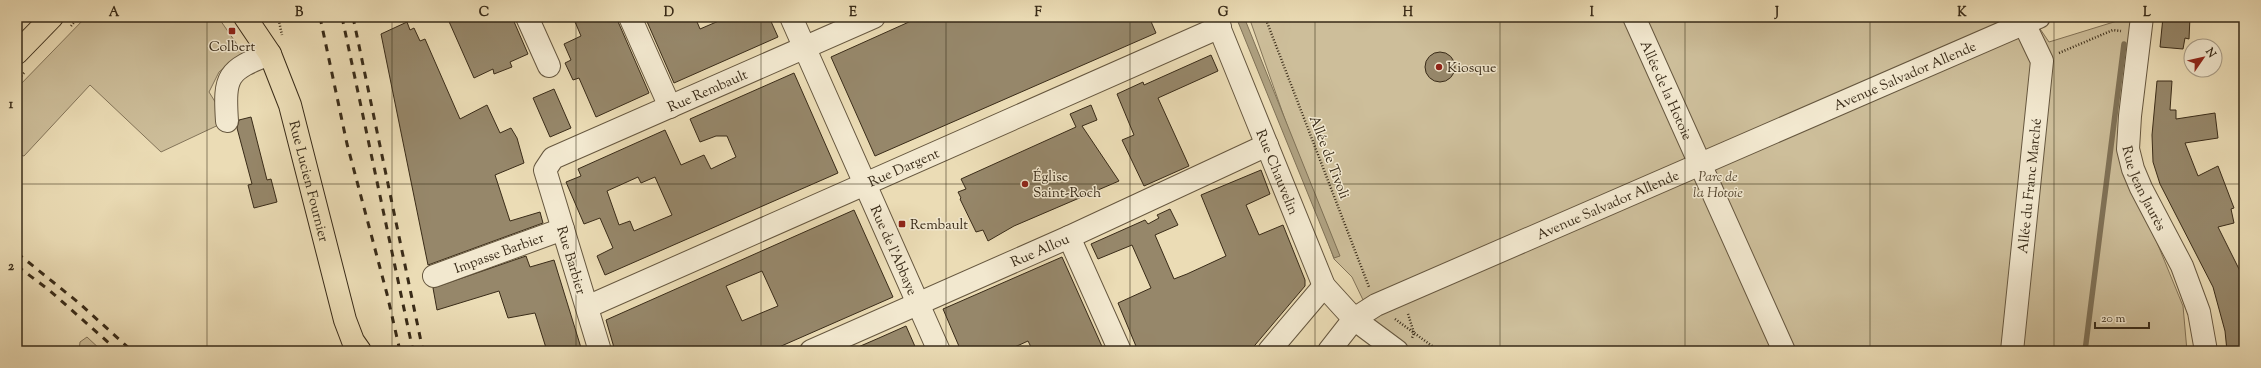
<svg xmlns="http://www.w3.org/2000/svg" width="2261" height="368" font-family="'Sorts Mill Goudy',serif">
<rect width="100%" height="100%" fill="#ebdcb5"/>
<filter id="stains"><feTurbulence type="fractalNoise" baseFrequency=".005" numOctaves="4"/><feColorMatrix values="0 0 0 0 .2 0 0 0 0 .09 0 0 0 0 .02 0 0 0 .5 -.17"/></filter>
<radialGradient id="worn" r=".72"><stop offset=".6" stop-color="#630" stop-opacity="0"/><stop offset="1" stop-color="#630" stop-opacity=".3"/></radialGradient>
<path fill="#cdbe9a" stroke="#837459" d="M86 17H218L243 53 219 72 209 92 227 121 161 152 90 85 24 156 17 154V88Z
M1249 17H2032L2049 42 2130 17H2136L2124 162 2183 306 2187 351H1408L1377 329 1352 277 1334 259Z
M87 337 102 351H79L80 342Z"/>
<path fill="#aea080" stroke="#7f7156" d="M1236 17H1244L1340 256 1334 258Z"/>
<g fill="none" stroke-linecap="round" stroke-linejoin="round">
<path stroke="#7f7156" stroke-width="5.5" d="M2085 351 2124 44"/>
</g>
<path fill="#96876a" stroke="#392b18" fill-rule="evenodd" d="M447 17H512L528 54 510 62 512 67 494 74 493 69 474 78Z
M573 17H616L649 93 596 117 579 78 573 80 565 63 571 60 564 44 581 36Z
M645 17H695L700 29 728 17H769L778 37 674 83Z
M920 17H1149L1156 33 875 156 831 57Z
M2163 17H2190L2189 39 2185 38 2183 49 2160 47Z
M407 22 410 30 414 28 420 41 425 39 460 119 487 105 500 133 511 128 517 138 524 163 495 175 510 221 540 212 543 223 428 265 381 34Z
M1425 67a15 15 0 1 1 30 0a15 15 0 1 1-30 0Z
M1211 55 1218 71 1158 98 1189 166 1144 186 1122 140 1134 135 1117 94 1143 82 1144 85Z
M794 73 838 173 605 275 597 256 613 248 600 218 584 224 566 182 581 176 578 169 665 130 681 165 704 155 711 169 736 157 727 136H716L700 142 690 119ZM638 177 641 183 655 177 672 215 634 231 630 221 619 225 607 191Z
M2157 81H2172L2170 110H2176V119L2215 113 2218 138 2185 143 2198 176 2218 166 2234 208 2231 209 2234 223 2218 227 2244 279V351H2227L2225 331 2213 287 2160 184 2153 162 2152 135Z
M554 89 571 128 550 137 533 98Z
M1091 105 1097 120 1082 126 1119 181 1014 226 988 241 983 230 976 232 960 199 961 198 958 192 966 189 961 179 1076 127 1070 114Z
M251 117 267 180 271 179 277 202 254 208 248 185 252 184 237 128 239 120Z
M1261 170 1270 194 1246 205 1259 235 1283 225 1305 280V286L1250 351H1138L1118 303 1151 288 1132 245 1098 259 1091 244 1145 220 1148 224 1159 218 1157 215 1170 209 1178 225 1155 235 1174 279 1187 274 1226 256 1201 195Z
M854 210 893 297 770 351H615L606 320ZM762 271 778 306 742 321 726 286Z
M526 256 530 267 554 260 582 351H547L535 313 508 318 499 291 437 310 433 288Z
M1062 257 1104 351H1033L1028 341 1006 351H961L943 309Z
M906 326 917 351H849L879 338Z"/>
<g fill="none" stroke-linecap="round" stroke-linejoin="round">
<g stroke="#66573f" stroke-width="24">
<g id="minor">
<path d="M527 17 549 66"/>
<path d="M630 17 670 107"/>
<path id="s1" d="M791 17 939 351"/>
<path id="s2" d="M1215 17 1324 286 1354 319 1397 351"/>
<path id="s3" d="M1634 17 1784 351"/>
<path id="s4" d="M2142 17 2130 116 2128 149 2133 169 2141 188 2182 266 2199 312 2206 351"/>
<path d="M227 121C224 76 227 70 270 54"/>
<path d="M1069 237 1120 351"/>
<path id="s5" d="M434 276 563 229"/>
<path id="s6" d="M587 307 1220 27"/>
<path id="s7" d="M600 351 545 170 553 158 874 17"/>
<path id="s8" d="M811 351 1069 237 1267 145"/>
<path d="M1269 351 1324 286"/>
<path id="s9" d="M1329 351 1354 319 1376 305 2039 17"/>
<path id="s10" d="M2012 351 2042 61 2021 17"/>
</g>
</g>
<g stroke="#392b18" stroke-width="24">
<g id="major">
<path id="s11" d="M245 17 270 54 290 105 345 320 353 341 360 351"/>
<path d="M17 53 52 17"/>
</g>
</g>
<path stroke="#392b18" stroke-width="2.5" stroke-dasharray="1 2" stroke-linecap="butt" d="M278 17 282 35
M1265 17 1369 287
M1237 20 1244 17
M71 26 79 17
M2059 53 2113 30 2121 31
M17 80 25 72
M1408 314 1414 333 1412 338
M1395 319 1439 351"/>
<use href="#minor" stroke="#f2e8cf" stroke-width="22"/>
<use href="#major" stroke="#ebdcb5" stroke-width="22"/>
<path stroke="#392b18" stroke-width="3" stroke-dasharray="7 7" stroke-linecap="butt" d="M320 17 347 144 387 294 400 351
M342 17 413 351
M353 17 423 351
M17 253 79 303 132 351
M17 266 49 290 118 351"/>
</g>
<path fill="none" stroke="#392b18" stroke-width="1" stroke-opacity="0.55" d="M207 17V351M392 17V351M576 17V351M761 17V351M946 17V351M1130 17V351M1315 17V351M1500 17V351M1685 17V351M1870 17V351M2054 17V351M17 184H2244"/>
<g fill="#8f2418" stroke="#f2e8cf" stroke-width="1.5">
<rect x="228" y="27" width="8" height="8" rx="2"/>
<circle cx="1439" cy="67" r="4"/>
<circle cx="1025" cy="184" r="4"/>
<rect x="898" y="220" width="8" height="8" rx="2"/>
</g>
<g text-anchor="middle" stroke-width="3" stroke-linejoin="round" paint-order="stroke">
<g font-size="14" fill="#392b18" stroke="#f2e8cf" text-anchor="start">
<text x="232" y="51" text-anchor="middle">Colbert</text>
<text x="1447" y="72">Kiosque</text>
<text x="1033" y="181">Église<tspan x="1033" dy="16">Saint-Roch</tspan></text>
<text x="910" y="229">Rembault</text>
</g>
<g font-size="14" fill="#392b18" stroke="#f2e8cf">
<text dy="5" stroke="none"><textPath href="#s9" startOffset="643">Avenue Salvador Allende</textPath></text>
<text dy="5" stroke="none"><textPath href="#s7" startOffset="372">Rue Rembault</textPath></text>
<text dy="5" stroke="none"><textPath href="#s3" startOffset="80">Allée de la Hotoie</textPath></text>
<text transform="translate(1330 157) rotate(69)" y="5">Allée de Tivoli</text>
<text dy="5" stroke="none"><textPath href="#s6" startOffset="346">Rue Dargent</textPath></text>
<text dy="5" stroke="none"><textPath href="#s2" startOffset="167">Rue Chauvelin</textPath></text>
<text dy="5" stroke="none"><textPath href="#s11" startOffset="178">Rue Lucien Fournier</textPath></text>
<text dy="5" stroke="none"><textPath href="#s10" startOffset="166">Allée du Franc Marché</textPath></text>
<text dy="5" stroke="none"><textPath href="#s4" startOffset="175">Rue Jean Jaurès</textPath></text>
<text dy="5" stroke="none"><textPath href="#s9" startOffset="319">Avenue Salvador Allende</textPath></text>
<text dy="5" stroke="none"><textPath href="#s8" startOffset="250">Rue Allou</textPath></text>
<text dy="5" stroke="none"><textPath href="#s1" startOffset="255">Rue de l'Abbaye</textPath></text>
<text dy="5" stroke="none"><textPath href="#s5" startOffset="69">Impasse Barbier</textPath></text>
<text transform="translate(572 260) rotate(73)" y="5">Rue Barbier</text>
</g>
<g font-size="14" font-style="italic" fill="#574832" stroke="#f2e8cf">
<text x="1718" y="181">Parc de<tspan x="1718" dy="16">la Hotoie</tspan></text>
</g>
</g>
<rect width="2261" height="368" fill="none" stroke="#ebdcb5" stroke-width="44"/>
<g transform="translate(2203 58) rotate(56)"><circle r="19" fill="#f2e8cf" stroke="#a89c86"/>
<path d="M0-3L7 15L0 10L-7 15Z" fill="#8f2418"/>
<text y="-6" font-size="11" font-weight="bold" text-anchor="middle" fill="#392b18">N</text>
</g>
<path d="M2095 322v6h54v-6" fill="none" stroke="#392b18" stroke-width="2"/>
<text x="2101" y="322" font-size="12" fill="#392b18" stroke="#f2e8cf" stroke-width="3" paint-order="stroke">20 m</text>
<rect x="22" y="22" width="2217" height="324" fill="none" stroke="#392b18" stroke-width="1.5"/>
<g font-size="13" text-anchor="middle" font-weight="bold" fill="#392b18">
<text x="114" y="16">A</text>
<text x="299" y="16">B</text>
<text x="484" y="16">C</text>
<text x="669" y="16">D</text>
<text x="853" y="16">E</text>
<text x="1038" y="16">F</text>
<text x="1223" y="16">G</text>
<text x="1408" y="16">H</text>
<text x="1592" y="16">I</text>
<text x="1777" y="16">J</text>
<text x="1962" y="16">K</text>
<text x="2147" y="16">L</text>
<text x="11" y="108">1</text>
<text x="11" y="270">2</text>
</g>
<rect width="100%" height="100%" filter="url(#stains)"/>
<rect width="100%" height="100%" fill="url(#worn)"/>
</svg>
